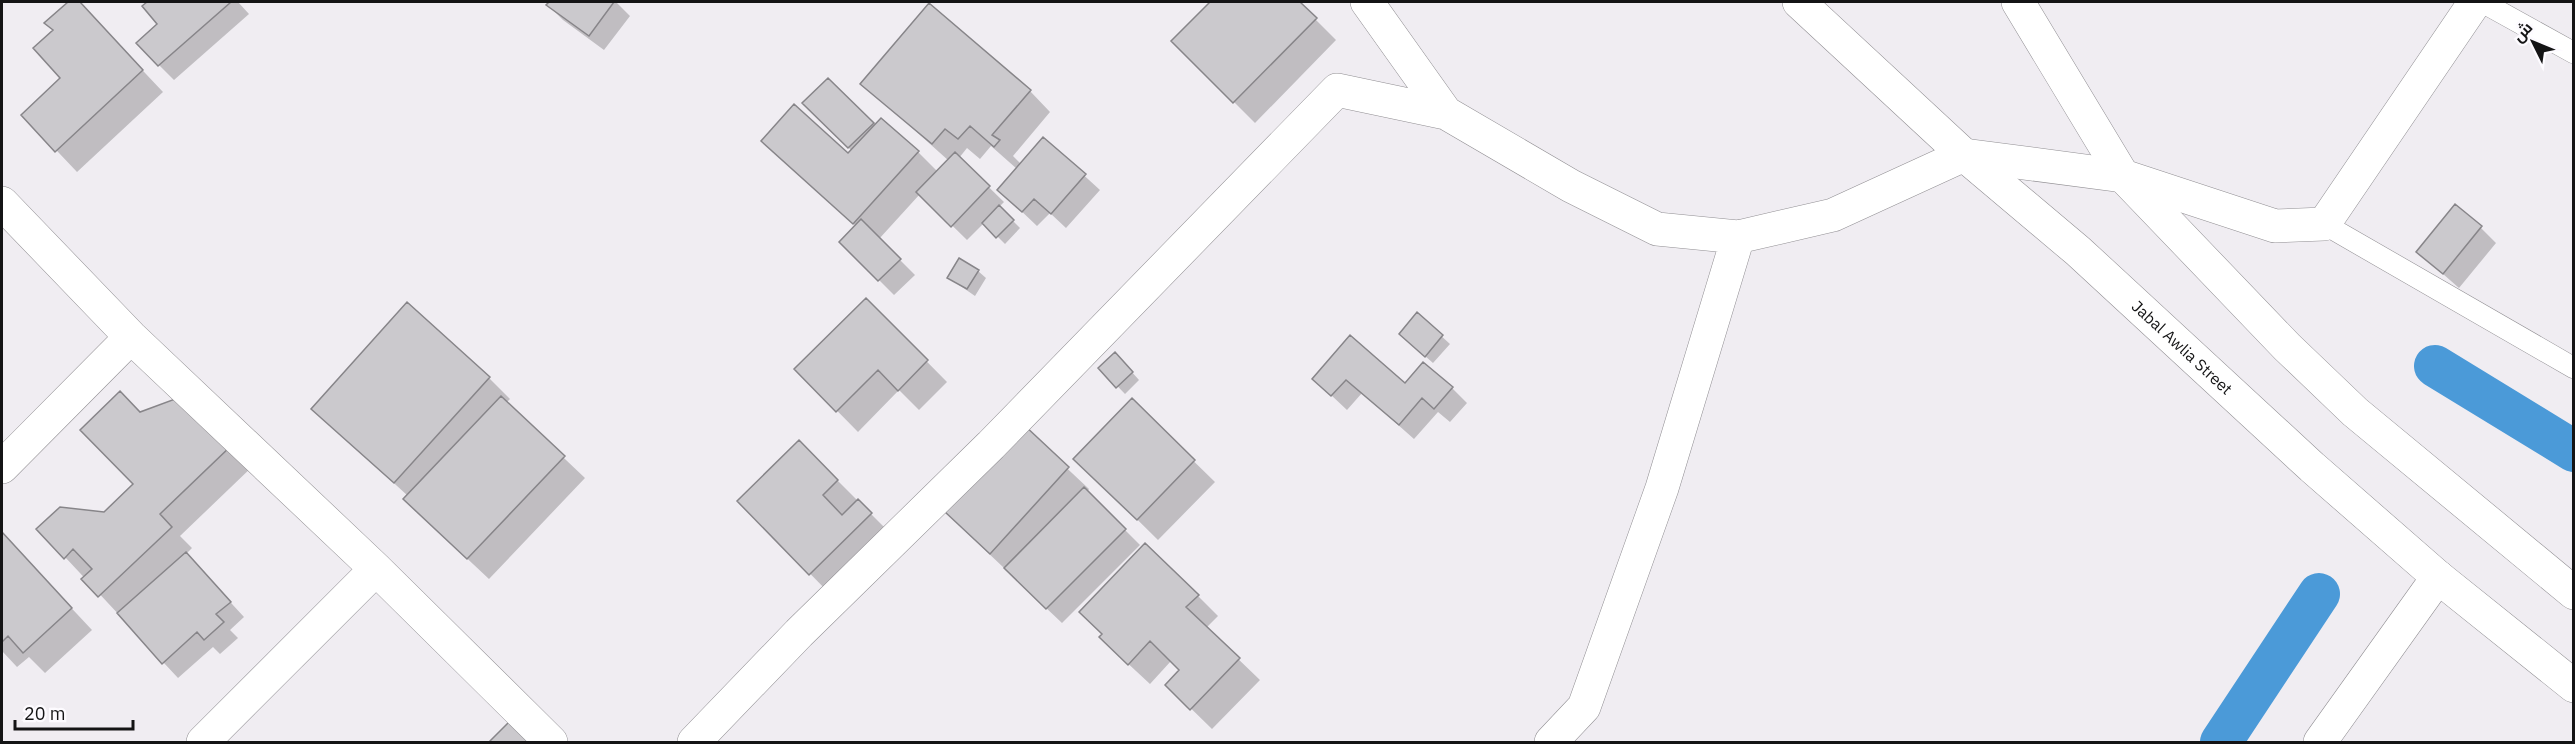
<svg xmlns="http://www.w3.org/2000/svg" width="2575" height="744" font-family="'IBM Plex Sans',Cairo,sans-serif">
<rect width="100%" height="100%" fill="#f0edf2"/>
<path fill="#0003" d="M70 2H78L163 92 77 172 23 115 62 78 54 31 46 24Z
M149 2H238L249 14 174 80 159 65 160 24 144 6Z
M551 2H616L630 16 604 50 563 20 548 5Z
M1212 2H1298L1336 40 1255 123 1173 41Z
M828 80 875 126 918 152 938 172 949 161 862 83 1030 91 1050 112 1013 156 1021 164 1044 139 1100 190 1066 228 1050 213 1037 226 999 190 1017 169 991 146 980 159 967 148 959 158 1004 202 999 207 1020 228 1005 244 984 223 967 240 920 194 879 239 915 275 894 295 841 242 856 226 763 141 849 155 852 151 804 104Z
M2481 228 2496 243 2459 288 2418 252Z
M978 271 986 278 975 296 949 278Z
M866 300 947 382 919 410 899 390 858 432 796 369Z
M1417 314 1450 344 1433 363 1408 341Z
M1350 337 1405 385 1452 388 1467 403 1450 422 1438 412 1414 439 1362 393 1347 410 1314 379Z
M1122 361 1139 380 1125 394 1100 368Z
M489 378 510 399 506 403 585 478 489 579 426 520 408 496 313 409Z
M175 400 254 465 180 536 192 548 186 554 244 617 230 630 238 638 220 654 213 647 178 678 65 557 135 484 140 413Z
M1132 401 1215 482 1158 540 1076 459Z
M1023 427 1089 489 1087 492 1140 545 1062 623 966 532Z
M799 442 892 535 831 595 739 501Z
M2 534 92 630 45 673 29 657 17 667 2 651Z
M1198 596 1218 616 1206 628 1260 680 1212 729 1167 685 1181 670 1171 661 1150 684 1122 658Z
M516 718 540 742H491Z"/>
<g fill="none" stroke-linecap="round" stroke-linejoin="round">
<path stroke="#4b9ad8" stroke-width="42" d="M2435 366 2574 451
M2221 742 2319 594"/>
</g>
<path fill="#cbc9cd" stroke="#878589" stroke-width="1.5" d="M68 2H80L143 70 55 152 21 115 60 78 33 48 53 30 44 23Z
M147 2H231L158 66 136 43 157 24 142 6Z
M549 2H614L589 36 546 5Z
M1210 2H1300L1317 18 1233 103 1171 41Z
M929 3 1031 90 992 135 1000 140 994 147 970 126 958 139 945 129 932 144 860 84Z
M828 78 874 123 848 148 802 103Z
M794 104 848 153 881 118 919 151 853 224 761 141Z
M1043 137 1086 174 1051 214 1034 199 1022 212 997 190Z
M955 152 990 186 951 227 916 192Z
M2455 204 2482 226 2443 274 2416 252Z
M999 205 1014 220 996 238 982 223Z
M861 219 901 259 878 281 839 242Z
M959 258 979 270 967 289 947 278Z
M866 298 928 360 898 391 878 370 836 412 794 369Z
M407 302 490 377 394 483 311 409Z
M1417 312 1443 335 1425 357 1399 334Z
M1350 335 1405 383 1423 362 1453 387 1434 409 1422 398 1399 425 1346 380 1331 396 1312 379Z
M1115 352 1133 372 1116 388 1098 368Z
M120 391 140 412 175 399 234 443 160 514 172 527 98 597 81 579 92 569 73 549 64 559 36 529 60 507 104 512 133 484 80 430Z
M501 396 565 456 467 559 403 499Z
M1132 398 1195 460 1137 520 1073 459Z
M1023 424 1069 467 990 554 944 511Z
M799 440 838 480 823 495 842 515 858 499 872 513 809 575 737 501Z
M1084 487 1126 529 1046 609 1004 568Z
M2 532 72 608 23 653 8 636 2 642Z
M1145 543 1199 595 1186 607 1240 658 1190 710 1165 685 1179 670 1150 641 1128 665 1099 637 1102 634 1079 612Z
M186 552 231 602 216 614 224 622 204 640 197 632 162 664 117 613Z
M515 716 543 742H489Z"/>
<g fill="none" stroke-linecap="round" stroke-linejoin="round">
<g stroke="#918f93" stroke-width="22">
<path id="service" d="M2482 2 2574 53
M2324 224 2574 368"/>
</g>
<g stroke="#918f93" stroke-width="34">
<path id="minor" d="M1367 2 1446 113
M2 203 131 337 376 569 551 742
M2 467 131 337
M203 742 376 569
M694 742 799 633 991 445 1337 90 1446 113 1571 186 1657 229 1738 237 1833 215 1964 155 2123 176 2275 226 2324 224 2475 2
M1551 742 1584 707 1662 488 1738 237
M2320 742 2438 577"/>
</g>
<g stroke="#918f93" stroke-width="34">
<g id="trunk">
<path id="s1" d="M1799 2 1964 155 2078 251 2312 467 2438 577 2574 686"/>
<path d="M2018 2 2123 176 2287 347 2355 412 2574 593"/>
</g>
</g>
<use href="#service" stroke="#fff" stroke-width="21"/>
<use href="#minor" stroke="#fff" stroke-width="33"/>
<use href="#trunk" stroke="#fff" stroke-width="33"/>
</g>
<g text-anchor="middle" stroke-width="6" stroke-linejoin="round" paint-order="stroke">
<g font-size="16" fill="#141415" stroke="#fdfbff">
<text dy="6" stroke="none"><textPath href="#s1" startOffset="516">Jabal Awlia Street</textPath></text>
</g>
</g>
<rect width="2575" height="744" fill="none" stroke="#141415" stroke-width="6"/>
<g transform="translate(2533 42) rotate(313)" stroke="#fdfbff" stroke-width="4.5" paint-order="stroke">
<path d="M0-4.5L10 22L0 15L-10 22Z" fill="#141415"/>
<text y="-9" font-size="16" font-weight="bold" text-anchor="middle" fill="#141415">ش</text>
</g>
<path d="M15 720v9h118v-9" fill="none" stroke="#141415" stroke-width="3"/>
<text x="24" y="720" font-size="18" fill="#141415" stroke="#fdfbff" stroke-width="4.5" paint-order="stroke">20 m</text>
</svg>
